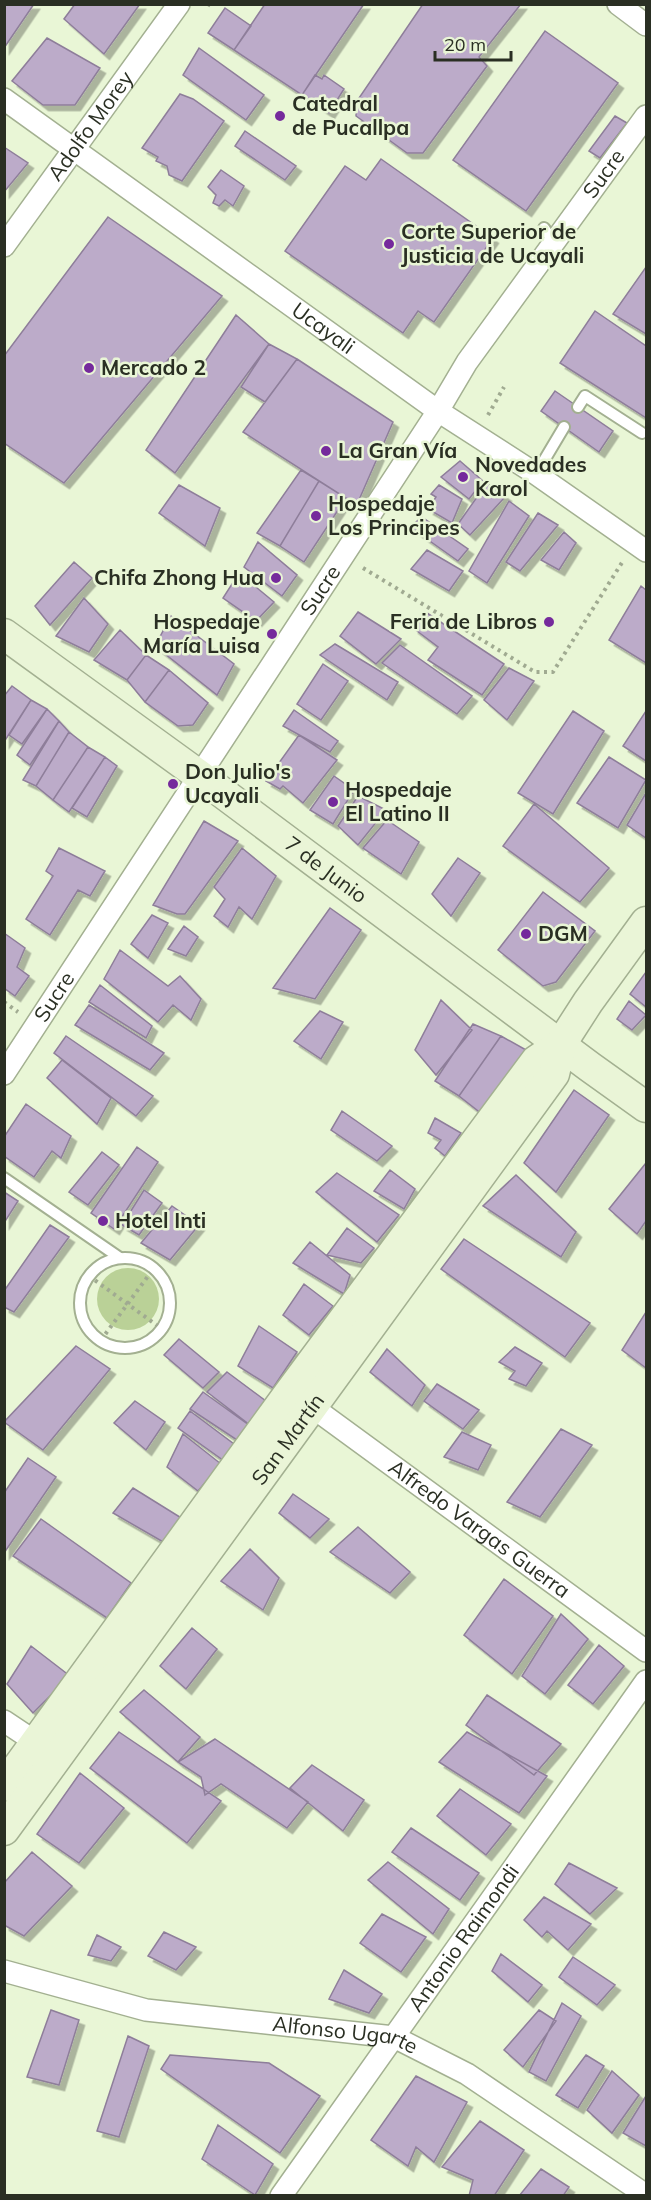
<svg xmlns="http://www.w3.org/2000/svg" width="651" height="2200" font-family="Mulish,sans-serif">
<defs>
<filter id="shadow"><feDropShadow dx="5.5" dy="5.5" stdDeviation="0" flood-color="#0004"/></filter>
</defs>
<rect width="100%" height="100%" fill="#e9f6d6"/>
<path fill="#bad197" d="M97 1299a31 31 0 1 1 62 0a31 31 0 1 1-62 0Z"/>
<path fill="#bcabc9" stroke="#8e7e9a" stroke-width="1.5" filter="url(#shadow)" d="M6 4H34L4 48V7Z
M75 4H140L104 54 64 19Z
M265 4H364L302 95 234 50Z
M423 4H521L479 57 487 66 423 153H407L356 116 357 101Z
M225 8 251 26 234 50 208 33Z
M545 31 618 83 526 211 453 160Z
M47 38 100 68 75 105H43L12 81Z
M199 48 264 95 246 120 183 75Z
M315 75 322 79 324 75 344 89 329 113 302 95Z
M180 94 193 99 224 121 182 181 169 175 167 166 156 161 158 157 142 148Z
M615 116 627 123 600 158 589 151Z
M245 131 296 166 285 180 235 146Z
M4 147 28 163 4 192Z
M381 159 493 238 434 322 418 311 403 333 285 251 345 166 366 180Z
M221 170 244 186 233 206 225 200 219 206 213 203 216 195 208 187Z
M108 217 222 296 64 483 4 443V356Z
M646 267V334L613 314Z
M595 311 646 346V418L560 363Z
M236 315 269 344 175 473 146 450Z
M269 344 297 359 265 402 241 387Z
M297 359 393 422 355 509 346 498 243 432Z
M555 391 613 431 599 452 541 411Z
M460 461 483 481 469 499 441 477Z
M301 470 319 481 280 546 257 533Z
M319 481 346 498 304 562 280 546Z
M487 483 506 496 470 535 458 524Z
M179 485 220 508 205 546 159 513Z
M439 485 462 499 452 523 428 509 436 497 431 494Z
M509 501 529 516 487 583 469 571Z
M538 513 558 525 520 571 506 562Z
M422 517 468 549 458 561 410 527Z
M564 532 576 543 559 570 541 560Z
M258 542 297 575 282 596 244 567Z
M427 550 463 571 449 591 411 569Z
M74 562 92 578 50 625 35 606Z
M239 573 274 602 256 621 223 598Z
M641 586 646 590V663L609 640Z
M84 598 108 624 89 652 56 636Z
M358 612 401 639 376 664 340 636Z
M427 613 504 664 482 695 428 660 438 647 413 628Z
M171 616 234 664 217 695 155 646Z
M120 630 146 655 127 680 94 660Z
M335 644 398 682 387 700 320 655Z
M400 645 472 696 457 714 382 663Z
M146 655 169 670 145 702 127 680Z
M323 664 348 681 321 720 297 704Z
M509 668 534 681 507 720 484 700Z
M169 670 208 703 193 725 178 726 145 702Z
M12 686 31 700 4 742V696Z
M31 700 47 709 22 744 9 735Z
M47 709 59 721 30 765 17 755Z
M294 710 338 741 330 752 283 726Z
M573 711 604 731 553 814 518 793Z
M646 711V761L623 746Z
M59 721 69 732 36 786 23 780Z
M69 732 88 747 53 800 36 786Z
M299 735 337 760 303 803 283 786 280 789 266 781Z
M88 747 105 757 69 812 53 800Z
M105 757 117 766 87 817 72 808Z
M609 757 646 780 618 828 577 803Z
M334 776 354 790 333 824 310 810Z
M646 793V838L627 825Z
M358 796 386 810 358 845 338 826Z
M534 804 609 868 580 902 503 846Z
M387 820 419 842 401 874 363 848Z
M204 821 238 841 185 914H177L153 905Z
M59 848 105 871 90 896 78 890 50 935 26 919 53 876 46 871Z
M242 848 276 876 252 919 239 907 228 927 214 916 225 899 214 887Z
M458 858 480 873 451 916 432 894Z
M543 892 595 931 556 982 543 986 498 950Z
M330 908 361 930 315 999 273 988Z
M152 915 168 923 148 958 131 944Z
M184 926 198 937 186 956 168 949Z
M4 933 25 948 17 967 29 976 15 996 4 988Z
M120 950 168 986 180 976 201 999 191 1020 173 1005 158 1022 104 979Z
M646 972V1007L630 994Z
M100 985 152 1026 146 1038 89 1002Z
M441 1000 472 1030 436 1075 415 1050Z
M629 1001 646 1015 632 1030 617 1019Z
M89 1005 164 1053 150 1070 75 1025Z
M320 1011 343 1022 321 1059 294 1041Z
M473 1024 501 1036 459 1096 435 1081Z
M66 1036 153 1096 136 1116 54 1053Z
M501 1036 535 1055 482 1114 459 1096Z
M62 1060 111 1098 97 1124 47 1078Z
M574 1090 609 1115 556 1192 524 1163Z
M26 1104 71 1136 61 1158 52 1151 34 1177 4 1156V1137Z
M342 1111 392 1146 377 1161 331 1130Z
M435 1118 461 1133 445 1156 435 1148 441 1140 428 1133Z
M137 1147 158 1162 114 1229 91 1213Z
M102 1152 119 1165 88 1205 69 1192Z
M646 1163V1221L637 1234 609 1209Z
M390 1170 415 1189 404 1209 374 1191Z
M337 1173 399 1215 377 1242 316 1192Z
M516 1175 576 1232 561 1257 483 1206Z
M144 1190 162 1203 139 1235 122 1225Z
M4 1192 18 1201 4 1223Z
M172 1206 199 1225 170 1260 141 1243Z
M50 1225 69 1237 14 1312 4 1307V1291Z
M347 1228 374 1248 361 1263 327 1255Z
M464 1239 590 1323 565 1357 441 1269Z
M310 1242 350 1275 344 1294 293 1263Z
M304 1284 333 1306 309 1335 283 1315Z
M646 1312V1368L622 1350Z
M259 1326 297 1352 273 1388 238 1366Z
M179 1339 219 1372 203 1388 164 1355Z
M76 1346 110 1369 43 1450 4 1422Z
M515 1347 542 1363 526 1386 509 1379 515 1371 499 1362Z
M387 1349 425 1385 412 1406 370 1372Z
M227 1372 270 1404 250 1425 207 1392Z
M437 1384 479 1410 463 1429 424 1401Z
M203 1392 253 1428 240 1442 190 1409Z
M135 1401 165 1422 146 1450 114 1423Z
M190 1411 238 1447 227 1463 178 1428Z
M561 1429 592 1445 540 1517 507 1502Z
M462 1432 491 1445 478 1470 444 1457Z
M183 1434 221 1464 198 1491 167 1467Z
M28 1458 56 1477 4 1553V1493Z
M133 1488 183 1519 165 1543 113 1513Z
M293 1494 329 1519 310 1538 279 1513Z
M41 1519 131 1583 107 1618 13 1556Z
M358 1527 410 1572 390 1593 330 1552Z
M250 1549 279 1578 263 1610 221 1581Z
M504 1579 553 1616 512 1674 464 1635Z
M561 1614 588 1639 545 1694 522 1676Z
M192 1628 217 1649 186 1689 160 1666Z
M599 1645 624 1666 593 1704 568 1685Z
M31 1646 70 1676 33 1713 7 1684Z
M144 1690 200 1737 178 1762 120 1712Z
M487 1695 561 1744 534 1775 466 1725Z
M119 1732 221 1801 187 1843 90 1768Z
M467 1732 547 1776 519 1813 439 1762Z
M215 1739 308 1802 287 1828 221 1784 205 1795 201 1777 178 1762Z
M312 1765 364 1800 343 1831 290 1788Z
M80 1773 124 1808 79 1863 37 1834Z
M460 1789 511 1824 486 1855 437 1816Z
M411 1828 479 1873 460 1900 392 1852Z
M32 1852 72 1886 24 1936 4 1925V1883Z
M388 1862 449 1909 433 1934 368 1880Z
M569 1863 617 1888 590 1914 555 1884Z
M544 1897 591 1924 568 1950 547 1931 542 1937 524 1920Z
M382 1914 426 1937 401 1972 360 1943Z
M164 1932 196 1947 176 1970 148 1956Z
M97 1935 121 1947 111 1961 88 1955Z
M501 1954 542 1985 528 2002 492 1971Z
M573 1957 615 1985 597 2005 559 1977Z
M344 1970 382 1994 369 2013 329 1999Z
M562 2003 581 2016 546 2081 529 2072Z
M51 2010 79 2020 59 2085 27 2077Z
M539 2010 556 2021 523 2067 504 2050Z
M128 2036 149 2046 119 2137 97 2131Z
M170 2055 269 2063 320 2096 280 2153 161 2069Z
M586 2055 604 2066 578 2108 556 2095Z
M612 2071 639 2095 612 2133 587 2110Z
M416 2076 467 2102 434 2162 416 2147 408 2166 371 2140Z
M646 2096V2146L623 2133Z
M480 2121 524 2150 494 2196H469L473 2180 442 2167Z
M218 2125 273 2164 255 2195 202 2159Z
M541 2169 569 2187 563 2196H519Z"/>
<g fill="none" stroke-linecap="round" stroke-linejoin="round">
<g stroke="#a3b091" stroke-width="14">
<path id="lane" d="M544 228 554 243
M578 407 585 396 642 433
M536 474 564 427
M4 1178 120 1258
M80 1303a45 45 0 1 1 90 0a45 45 0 1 1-90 0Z"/>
</g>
<g stroke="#a3b091" stroke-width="24">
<g id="street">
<path d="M618 4 646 25"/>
<path id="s1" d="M4 99 438 411 536 474 646 551"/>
<path id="s2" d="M4 246 179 4"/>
<path id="s3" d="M4 1074 438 411 467 362 646 116"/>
<path id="s4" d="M300 1398 646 1651"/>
<path d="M4 1721 46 1749"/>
<path id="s5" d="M4 1971 146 2010 394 2037 467 2074 646 2195"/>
<path id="s6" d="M281 2196 646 1681"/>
</g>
</g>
<g stroke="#a3b091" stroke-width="33">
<g id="secondary">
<path id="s7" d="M4 634 200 776 590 1067 646 1107"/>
<path d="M4 1786 290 1392 536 1061 561 1044"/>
<path id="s8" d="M4 1830 554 1074 561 1044 588 1002 646 922"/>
</g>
</g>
<path stroke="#a0aa91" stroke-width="4" stroke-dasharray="3 4.5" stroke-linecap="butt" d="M208 4 211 6
M488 415 504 387
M363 568 535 672H553L623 561
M4 1002 18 1012
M89 1276 162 1329
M101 1340 154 1268"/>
<use href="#lane" stroke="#fff" stroke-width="10"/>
<use href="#street" stroke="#fff" stroke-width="21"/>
<use href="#secondary" stroke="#eaf5d7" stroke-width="30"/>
</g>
<g fill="#752a9c" stroke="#e9f6d6" stroke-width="2">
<circle cx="280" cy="116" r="6"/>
<circle cx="389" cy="244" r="6"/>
<circle cx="89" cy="368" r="6"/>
<circle cx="326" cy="451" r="6"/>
<circle cx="463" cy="477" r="6"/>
<circle cx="316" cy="516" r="6"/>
<circle cx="276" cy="578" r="6"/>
<circle cx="549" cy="622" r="6"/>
<circle cx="272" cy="634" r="6"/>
<circle cx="173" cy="784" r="6"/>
<circle cx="333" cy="802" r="6"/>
<circle cx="526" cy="934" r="6"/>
<circle cx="103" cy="1221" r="6"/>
</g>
<g text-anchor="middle" stroke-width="5" stroke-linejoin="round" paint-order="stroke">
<g font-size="21" font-weight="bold" fill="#2a2f23" stroke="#e9f6d6" text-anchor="start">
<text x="292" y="111">Catedral<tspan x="292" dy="24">de Pucallpa</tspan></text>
<text x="401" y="239">Corte Superior de<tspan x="401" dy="24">Justicia de Ucayali</tspan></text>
<text x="101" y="375">Mercado 2</text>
<text x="338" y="458">La Gran Vía</text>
<text x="475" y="472">Novedades<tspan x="475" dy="24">Karol</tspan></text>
<text x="328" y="511">Hospedaje<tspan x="328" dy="24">Los Principes</tspan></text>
<text x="264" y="585" text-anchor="end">Chifa Zhong Hua</text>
<text x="260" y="629" text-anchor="end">Hospedaje<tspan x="260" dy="24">María Luisa</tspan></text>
<text x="537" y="629" text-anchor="end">Feria de Libros</text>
<text x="185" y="779">Don Julio's<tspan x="185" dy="24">Ucayali</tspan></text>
<text x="345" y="797">Hospedaje<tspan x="345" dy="24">El Latino II</tspan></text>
<text x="538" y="941">DGM</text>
<text x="115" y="1228">Hotel Inti</text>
</g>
<g font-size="21" fill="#2a2f23" stroke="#e9f6d6">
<text dy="7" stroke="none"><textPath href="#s2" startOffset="148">Adolfo Morey</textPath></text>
<text dy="7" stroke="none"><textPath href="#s3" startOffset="1082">Sucre</textPath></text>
<text dy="7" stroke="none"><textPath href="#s1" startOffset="393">Ucayali</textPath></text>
<text dy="7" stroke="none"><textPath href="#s3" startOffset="578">Sucre</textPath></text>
<text dy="7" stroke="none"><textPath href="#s7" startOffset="399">7 de Junio</textPath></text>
<text dy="7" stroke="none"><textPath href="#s3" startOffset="92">Sucre</textPath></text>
<text dy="7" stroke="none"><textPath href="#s8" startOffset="483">San Martín</textPath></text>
<text dy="7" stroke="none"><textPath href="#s4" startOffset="222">Alfredo Vargas Guerra</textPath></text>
<text dy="7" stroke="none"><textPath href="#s6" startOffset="316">Antonio Raimondi</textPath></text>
<text dy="7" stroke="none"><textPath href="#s5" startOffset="348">Alfonso Ugarte</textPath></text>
</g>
</g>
<rect width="651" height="2200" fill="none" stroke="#2a2f23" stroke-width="12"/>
<path d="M435 51v9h76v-9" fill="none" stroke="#2a2f23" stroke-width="3"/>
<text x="444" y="51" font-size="18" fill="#2a2f23" stroke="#e9f6d6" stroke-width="4.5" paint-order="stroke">20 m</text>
</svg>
